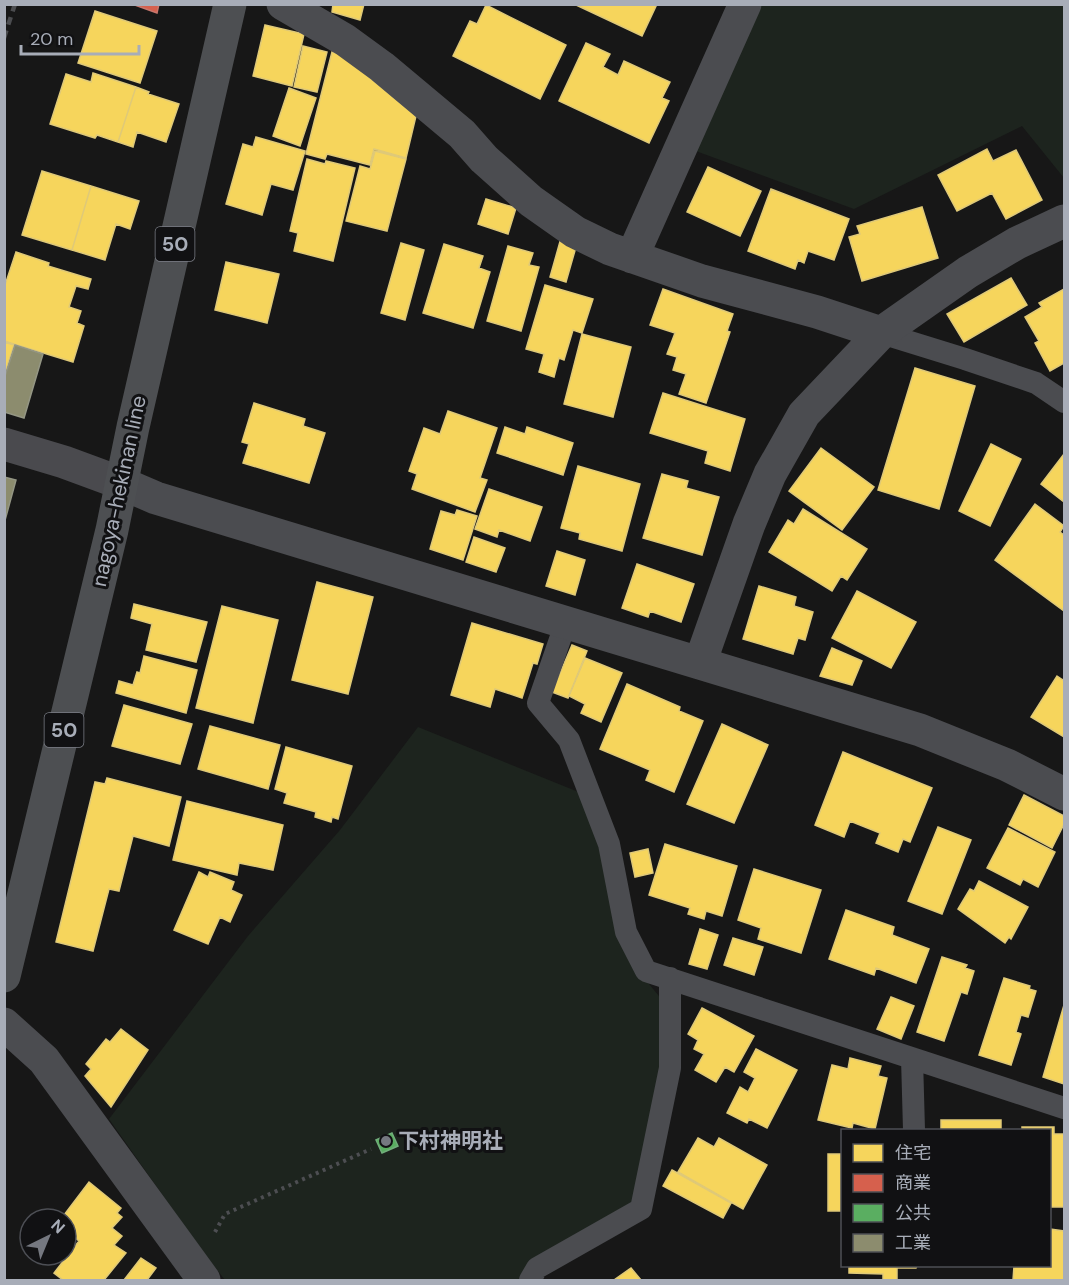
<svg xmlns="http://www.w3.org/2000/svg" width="1069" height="1285" font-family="'DM Sans','Noto Sans JP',sans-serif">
<rect width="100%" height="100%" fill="#171717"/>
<path fill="#1d241e" d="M758 5H1064V178L1022 126 854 209 693 150Z
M418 727 581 793 640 973 663 1001 662 1067 635 1204 519 1280H225L202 1251 109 1119 248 936 340 830Z"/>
<path fill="#f6d55c" stroke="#dfc978" stroke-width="1.5" d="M333 4H364L360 20 332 12Z
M574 4H657L642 36Z
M486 5 566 45 540 99 453 56 470 21 477 24Z
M95 11 157 31 140 83 78 63Z
M265 25 304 34 292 86 253 76Z
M586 43 610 54 603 67 618 75 624 61 670 82 662 98 669 101 649 143 559 101Z
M303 46 327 52 317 92 294 87Z
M332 52 341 54 416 116 406 158 374 149 370 165 327 154 325 159 306 154Z
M93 73 136 87 118 142 97 135 95 138 50 124 66 74 91 82Z
M136 87 149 92 148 94 179 104 166 142 137 132 133 147 118 142Z
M289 88 316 98 300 146 273 136Z
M256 137 305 151 293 190 271 184 262 215 226 204 243 144 253 147Z
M987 149 993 161 1016 150 1042 200 1006 219 992 193 957 211 938 175Z
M375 151 406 159 387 231 346 221 360 166 370 169Z
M307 159 325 164 326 161 355 168 333 261 294 251 298 233 290 231Z
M708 167 761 191 740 236 687 212Z
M42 171 91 186 72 250 22 235Z
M91 186 139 201 130 229 116 224 105 260 72 250Z
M771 189 849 219 834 260 808 251 804 263 798 260 795 269 748 251Z
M486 199 516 208 508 234 478 224Z
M922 207 938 258 862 281 849 237 860 234 857 226Z
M561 238 576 247 566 282 550 277Z
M401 243 424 250 405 320 381 313Z
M444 244 483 256 479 268 490 272 473 328 423 313Z
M508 246 533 253 529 265 539 267 521 331 487 321Z
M16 252 49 263 48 266 91 279 88 289 76 286 69 307 81 311 77 323 84 326 73 362 4 341V288Z
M226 262 279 274 267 323 215 310Z
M1011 278 1027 305 964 342 947 314Z
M545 285 593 299 582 333 573 330 564 360 559 358 554 377 539 372 544 354 526 349Z
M663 289 733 314 727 331 730 332 706 403 679 394 686 374 673 370 677 357 667 354 675 333 650 325Z
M1064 289V363L1050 371 1035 343 1039 341 1025 317 1042 307 1039 303Z
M582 334 631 347 613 417 564 404Z
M4 342 14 345 4 376Z
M915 368 975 386 939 509 878 490Z
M663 393 745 419 730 471 705 463 708 451 650 433Z
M254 403 305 419 303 426 325 433 309 483 243 463 249 444 242 442Z
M448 411 497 428 480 478 487 480 475 512 412 489 417 474 409 471 424 428 440 434Z
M505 427 525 434 527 427 573 443 563 475 497 453Z
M991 444 1021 459 990 526 959 511Z
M821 448 874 487 842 530 789 491Z
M1064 454V502L1041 484Z
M578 466 640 484 622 551 579 539 580 533 561 528Z
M662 474 688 481 686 488 719 497 702 555 643 538Z
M489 489 542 507 530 541 499 530 497 537 475 529Z
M1035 504 1064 526 1060 532 1064 535V611L995 560Z
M803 509 867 549 847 580 841 576 832 591 769 552 788 520 794 524Z
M457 510 477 516 463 560 430 549 441 511 455 515Z
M474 537 505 548 496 572 466 562Z
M557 551 585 560 575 595 546 586Z
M637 564 694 584 681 622 650 611 648 617 622 608Z
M317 582 373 597 348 694 292 680Z
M759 586 796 597 794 606 813 612 805 640 798 638 793 654 743 639Z
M857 591 916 622 891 668 832 638Z
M134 604 207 622 196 662 146 650 152 624 131 618Z
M222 606 278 620 253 723 196 708Z
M472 623 543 644 537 664 533 663 522 698 495 689 490 707 451 695Z
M572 645 587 651 568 698 552 692Z
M832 648 862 661 852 685 820 676Z
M144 656 197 670 186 713 116 693 119 681 133 685 137 672 140 673Z
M585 658 622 673 601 722 581 713 585 704 569 696Z
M1057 676 1063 680 1064 678V737L1031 717Z
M627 684 680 707 679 711 703 721 674 792 646 780 650 770 600 749Z
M124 705 192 724 180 764 112 746Z
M722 724 768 745 734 823 687 804Z
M210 726 280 745 268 789 198 769Z
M286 747 352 766 338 819 332 817 331 822 315 817 316 812 284 803 287 793 275 789Z
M843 752 932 788 910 842 903 839 898 852 876 843 880 833 850 821 844 837 815 825Z
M107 778 181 797 169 846 133 836 119 891 109 889 93 951 56 942 95 782 105 784Z
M1024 795 1064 816V824L1052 848 1009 825Z
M187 801 283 825 273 870 239 863 237 875 173 860Z
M938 827 971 840 942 914 908 901Z
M1008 828 1055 852 1038 887 1023 879 1020 885 987 868Z
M665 844 737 866 722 916 706 911 704 919 688 914 690 908 649 895Z
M648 849 653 873 635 877 630 853Z
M754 869 821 890 801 953 758 939 761 928 738 920Z
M199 872 208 877 210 872 234 882 231 890 242 895 230 922 220 917 208 944 174 930Z
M979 881 1028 907 1011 939 1009 937 1005 943 958 909 970 889 974 891Z
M846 910 894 927 892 935 929 949 916 983 876 968 874 975 829 959Z
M700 929 718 935 707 969 689 964Z
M733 938 763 947 754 975 724 965Z
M942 957 967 965 965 968 974 971 967 994 961 992 944 1041 917 1032Z
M1004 978 1030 986 1029 989 1036 991 1028 1017 1021 1015 1016 1032 1021 1034 1011 1065 979 1055Z
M891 997 914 1006 901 1039 877 1029Z
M1064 1005V1084L1043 1077Z
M702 1008 754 1036 734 1072 725 1067 716 1082 695 1070 704 1054 694 1049 698 1040 688 1034Z
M121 1029 148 1050 111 1107 85 1076 91 1069 86 1064 106 1039 110 1042Z
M756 1049 797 1070 767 1128 749 1119 747 1123 727 1113 740 1087 748 1092 755 1078 744 1072Z
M850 1058 881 1066 878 1076 887 1078 875 1129 853 1123 852 1128 818 1120 832 1065 848 1069Z
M941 1120H1001V1130H941Z
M1022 1127H1054V1134H1064V1207H1050V1130H1022Z
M698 1138 714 1147 719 1138 767 1165 743 1209 678 1172Z
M828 1154H842V1211H828Z
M672 1170 731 1203 723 1218 663 1186Z
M89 1182 121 1208 117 1213 122 1217 112 1228 122 1236 114 1245 126 1253 104 1280H63L54 1273 79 1241 66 1231V1219H61Z
M1050 1229 1064 1231V1280H1013L1014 1266H1050Z
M141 1258 156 1268 147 1280H124Z
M849 1266H917L916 1268H897V1280H883V1274L849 1273Z
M631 1268 641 1280H614Z"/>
<path fill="#d6604d" stroke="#c8776d" stroke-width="1.5" d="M132 4H159L157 13Z"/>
<path fill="#5aae61" stroke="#71ae7b" stroke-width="1.5" d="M392 1133 398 1146 382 1153 376 1140Z"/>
<path fill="#8c8c6e" stroke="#949684" stroke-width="1.5" d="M15 345 43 354 24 418 4 412V379Z
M4 477 16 480 4 524Z"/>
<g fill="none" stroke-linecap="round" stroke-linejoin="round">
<path stroke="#4d4e52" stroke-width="4" stroke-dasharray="3 4.5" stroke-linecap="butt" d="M215 1232 225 1214 371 1149"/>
<path stroke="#4b4c50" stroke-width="22" d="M881 333 965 359 1036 383 1064 402
M566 622 538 703 569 740 609 844 626 932 646 971 1064 1108
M912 1058 914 1130
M530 1280 537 1268 641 1209 670 1068V978"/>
<path stroke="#4b4c50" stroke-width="33" d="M283 4 345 40 382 67 462 134 484 159 531 201 575 232 610 249 702 281 817 312 881 333
M632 257 745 4
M121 483 156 498 920 730 1007 765 1064 794
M700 663 749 524 770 474 804 414 881 333 968 272 1017 243 1064 221
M4 1024 44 1060 204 1280"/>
<path stroke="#4a4a4e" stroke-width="33" d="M4 444 64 462 121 483"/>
<path stroke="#4d4f52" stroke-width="33" d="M4 976 112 530 133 427 230 4"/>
<path stroke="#4b4c4f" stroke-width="4.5" stroke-dasharray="8 6" stroke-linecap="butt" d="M4 38 15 4"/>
</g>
<circle fill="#757880" stroke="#111113" stroke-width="2" cx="386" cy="1141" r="6"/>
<g text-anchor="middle" stroke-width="6" stroke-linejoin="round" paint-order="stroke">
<g fill="#111113" stroke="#7b7e86" stroke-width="1.5">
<rect x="155.5" y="227" width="39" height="34" rx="4.5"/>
<rect x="44.5" y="713" width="39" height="34" rx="4.5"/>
</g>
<g font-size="20" font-weight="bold" fill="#a8adb8">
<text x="175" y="251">50</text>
<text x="64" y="737">50</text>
</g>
<g font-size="21" fill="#a8adb8" stroke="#111113">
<text transform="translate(119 491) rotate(-78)" y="7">nagoya-hekinan line</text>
</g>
<g font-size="21" font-weight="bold" fill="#a8adb8" stroke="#111113" text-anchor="start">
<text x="398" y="1148">下村神明社</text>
</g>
</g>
<rect width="1069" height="1285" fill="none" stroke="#a8adb8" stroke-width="12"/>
<rect x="841" y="1129" width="210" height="138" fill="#111113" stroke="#4d4f55" stroke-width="1.5"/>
<rect x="853" y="1144" width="30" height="18" fill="#f6d55c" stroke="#4d4f55" stroke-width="1.5"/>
<text x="895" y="1159" font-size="18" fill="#a8adb8">住宅</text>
<rect x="853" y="1174" width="30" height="18" fill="#d6604d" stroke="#4d4f55" stroke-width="1.5"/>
<text x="895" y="1189" font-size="18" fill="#a8adb8">商業</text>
<rect x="853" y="1204" width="30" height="18" fill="#5aae61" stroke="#4d4f55" stroke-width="1.5"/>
<text x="895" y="1219" font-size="18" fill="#a8adb8">公共</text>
<rect x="853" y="1234" width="30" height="18" fill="#8c8c6e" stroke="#4d4f55" stroke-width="1.5"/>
<text x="895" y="1249" font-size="18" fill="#a8adb8">工業</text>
<g transform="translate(48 1237) rotate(43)"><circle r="28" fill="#111113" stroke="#4d4f55" stroke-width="1.5"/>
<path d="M0-4.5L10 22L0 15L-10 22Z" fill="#757880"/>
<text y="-9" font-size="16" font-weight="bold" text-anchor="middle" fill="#a8adb8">N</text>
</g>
<path d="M21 45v9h118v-9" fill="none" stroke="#a8adb8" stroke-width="3"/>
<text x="30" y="45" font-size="18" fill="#a8adb8" stroke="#111113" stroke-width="4.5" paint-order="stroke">20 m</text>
</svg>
